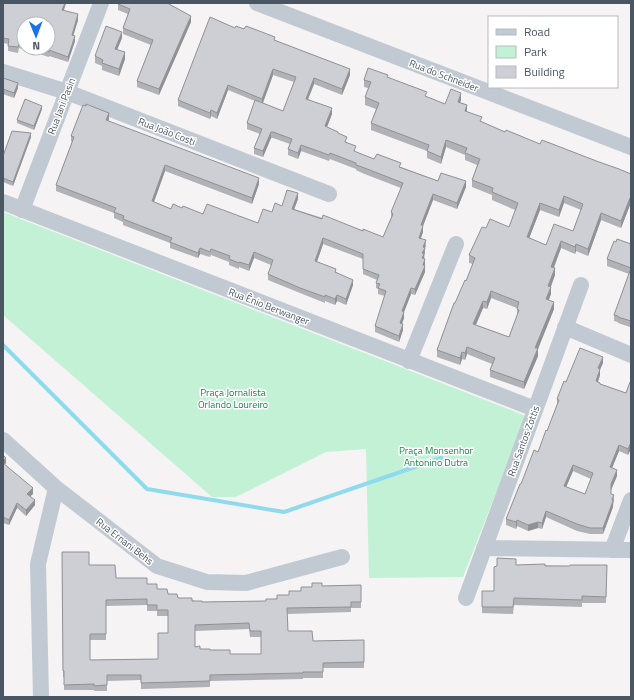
<svg xmlns="http://www.w3.org/2000/svg" width="634" height="700" font-family="'Titillium Web',sans-serif">
<rect width="100%" height="100%" fill="#f5f3f3"/>
<path fill="#c3f1d5" d="M3 212 526 416 463 577 369 578 366 449 326 452 236 497H212L3 315Z"/>
<g fill="none" stroke-linecap="round" stroke-linejoin="round">
<path stroke="#90daee" stroke-width="4" d="M3 345 147 489 284 512 441 458"/>
<path stroke="#c1cad2" stroke-width="16" d="M257 3 631 147
M3 72 67 92 329 194
M3 202 535 409
M22 210 101 3
M565 327 631 355
M409 361 456 244
M3 440 56 488 157 566 207 582 246 583 342 557
M484 548 631 550
M612 550 631 500
M466 598 581 285
M41 697 38 564 56 488"/>
</g>
<path fill="#b0b2b7" fill-rule="evenodd" d="M3 3H66L64 10 78 20 73 35 75 41 68 62 49 56V57L19 48 18 53 8 51V44L3 43ZM24 24 48 48H24Z
M169 3 168 4 191 22 159 95 137 87V81L151 45 123 34V28L128 14 118 10V4Z
M235 28 244 29 275 40 350 75 342 95 314 84 308 99 332 114 327 127 338 133 356 152 374 159 401 167 438 181 466 187 457 209 433 200 423 226V232L421 238 426 246 425 248V253L424 255 425 265V272L415 295 411 294 404 312V318L402 324 403 330 399 342 375 332V326L385 296 378 294V289L376 288V283L377 280 363 274V259L323 244 317 262 336 272 353 285 346 305 337 301 335 305 325 301V303L300 293 268 280V274L271 265 254 258 249 271 239 267V269L229 265V262L211 255 210 257 200 254 198 258 170 248V243L123 225V222L114 218V213L56 191V185L72 142 71 141V136L109 119 108 121 259 184 252 204 165 171 154 202 171 209 182 208 203 214 258 223 272 212 282 206 298 199 294 209 383 237 391 218V212L401 188 362 173 356 170V169L330 159 329 161 301 151 298 159 288 155V149L290 144 273 138H271L263 157 254 154V148L260 134 247 129V123L255 101 228 90 217 119 211 116 210 119 178 106V100ZM273 75 294 82 283 111 263 103Z
M122 38 117 49 125 59 119 76 102 70V66L95 63V56Z
M3 78 18 88 14 98 3 94Z
M388 78 427 97 445 104 461 100 460 102 467 112 482 122 505 132 540 144 599 162 631 174V206L630 205 621 228 601 220 588 256 576 251 575 254 561 248 554 268 555 275 551 287V294L549 300 554 309 538 348V356L524 389 490 377V370L492 364 467 354 465 360 462 359 460 365 437 357V350L455 303 466 281 473 264 469 263V255L486 228 509 227 515 210 492 200V195L472 187V180L477 165 465 160V155L446 147 441 164 427 158V151L371 130V123L376 109 365 105V97L368 88 364 87V80ZM564 203 581 210 573 231 546 245 529 238 540 210 559 217ZM491 298 517 308V317L509 337 476 325 483 308 487 309Z
M42 109 34 130 17 123V120Z
M31 137 13 186 3 182V156Z
M616 242 631 244V330H630V327L618 323V322L614 321V315L629 274 607 266V259Z
M603 363 600 369V375L598 382 600 384 626 393 630 382 628 455 619 451 612 468 617 476 611 490V494L614 501 613 503V507L603 534H590L577 531 546 517 542 529 538 528 528 531 517 526 516 529 506 525V519L521 484 538 452 547 431 557 405V399L566 382ZM573 471 591 479 585 494 566 487Z
M3 455 6 463 4 465 33 494 30 496 35 505 26 516 17 508 9 525 3 523Z
M62 552 116 578 147 584 168 594 178 598 202 602 266 601 289 595 312 587 322 586 361 585V608H351V612L287 614 288 631 313 641 364 640V668H323V678H303V679L210 681V687L141 689V680L107 681V691H94V690H64V677H63ZM147 605V611H157V616H168V633L158 659 90 660V640H106V606ZM249 629 250 637H261V654H230L200 649 195 647V631Z
M516 565 570 566 607 565 606 603H582V607L514 605 513 614 482 613V591H494Z"/>
<path fill="#909195" d="M65 3H66L62 15V10Z
M78 14V20L72 40V35Z
M191 16V22L159 95V89Z
M122 32V38L115 55V49Z
M75 36V41L68 62V57Z
M125 52V59L119 76V69Z
M273 69V75L262 105V99Z
M350 69V75L342 95V89Z
M314 78V84L306 104V99Z
M18 83V88L14 98V93Z
M228 85V90L217 119V113Z
M461 93V100L458 109V102Z
M467 105V112L465 111Z
M42 106V109L34 130V126Z
M332 108V114L325 132V126Z
M211 110V116L210 119V113Z
M109 113V119L106 126V120Z
M271 132V138L263 157V151Z
M31 133V137L13 186V182Z
M446 140V147L441 164V157Z
M301 145V151L298 159V153Z
M165 165V171L152 207V201Z
M259 178V184L252 204V198Z
M466 181V187L457 209V203Z
M298 193V199L292 215V209Z
M433 194V200L423 226V232L419 243V238L421 225Z
M564 196V203L559 217V210Z
M630 198V205L621 228V221Z
M540 203V210L527 244V237Z
M601 213V220L588 256V249Z
M323 238V244L315 267V261Z
M426 240 424 259 422 264 423 247Z
M561 241V248L551 274V267Z
M576 244V251L575 254V247Z
M200 248V254L198 258V253Z
M254 252V258L249 271V265Z
M425 259V272L415 295V289Z
M555 268V275L548 293V286Z
M353 280V285L346 305V299Z
M551 287V294L546 306V299Z
M411 288V294L402 317V311Z
M491 291V298L487 309V302Z
M337 295V301L335 305V299Z
M483 301V308L473 331V324Z
M554 302V309L538 349V348V356L524 389V382L535 348Z
M404 312V318L400 329V323Z
M403 324V330L399 342V336Z
M467 347V354L465 360V353Z
M462 352V359L460 365V358Z
M603 357V363L598 374V368Z
M600 369V375L596 387V381Z
M631 442V449L628 455V449Z
M619 445V451L610 473V467Z
M6 458V463L3 466V461Z
M573 465V471L564 492V486Z
M617 470V476L611 490V484Z
M33 488V494L27 499V494Z
M614 495 613 507 603 534V528Z
M35 500V505L26 516V510Z
M17 503V508L9 525V520Z
M546 511V517L542 529V523Z
M517 520V526L516 529V522Z
M538 522V528L528 531V525Z"/>
<path fill="#cdcfd5" stroke="#909195" fill-rule="evenodd" d="M3 3H65L62 10 78 14 72 35 75 36 68 57 49 50V52L36 48H48V24H24V45L19 43 18 47 8 46 9 39 3 38Z
M118 3H167L191 16 159 89 137 81 153 40 123 28 130 9 118 4Z
M210 17 235 28 236 26 244 29 246 26 275 37 274 40 350 69 342 89 314 78 306 99 332 108 325 126 338 132V133L347 137 345 142 356 146 354 151 374 159 377 154 401 163 399 167 438 181 441 173 466 181 457 203 433 194 421 225 423 226 419 238 426 240 423 247 425 248 422 253 424 254 422 258 425 259 423 265 425 266 415 289 411 288 402 311 404 312 400 323 403 324 399 336 375 326 386 291 378 288 380 284 376 283 379 275 363 269V254L323 238 315 261 336 269 335 272 353 280 346 299 337 295 335 299 325 295V297L300 288 268 274 273 260 254 252 249 265 239 262V263L229 259 230 256 211 249 210 252 200 248 198 253 170 242 172 238 123 219 124 216 114 212 116 208 56 185 74 137 71 136 83 105 86 106V104L109 113 106 120 259 178 252 198 165 165 152 201 171 209 173 204 182 208 183 206 203 214 207 204 258 223 263 209 272 212 275 203 282 206 287 190 298 193 292 209 322 219 323 215 363 231V229L383 237 393 214 391 212 403 183 362 167 356 165V163L330 153 329 155 301 145 298 153 288 149 292 139 273 132H271L263 151 254 148 262 129 247 123 255 100 283 111 296 77 273 69 262 99 228 85 217 113 211 110 210 113 178 100Z
M106 26 122 32 115 49 125 52 119 69 102 63 103 60 95 56Z
M368 68 388 75 387 77 427 92 425 96 445 104 451 89 461 93 458 102 467 105 465 111 482 117 480 121 505 132 506 130 540 144 542 140 599 162 619 169 631 174V199L630 198 621 221 601 213 588 249 576 244 575 247 561 241 551 267 555 268 548 286 551 287 546 299 554 302 535 348H538L524 382 490 370 495 358 467 347 465 353 462 352 460 358 437 350 454 303H455L465 280 466 281 475 258 469 255 482 227 486 228 490 219 509 227 518 203 492 192 493 188 472 180 480 159 465 153 467 148 446 140 441 157 427 151 429 145 371 123 379 103 365 97 371 82 364 80ZM564 196 583 204 573 231 554 224 546 245 527 237 540 203 559 210ZM491 291 519 302 517 309 519 310 509 337 473 324 483 301 487 302Z
M3 78 18 83 14 93 3 89Z
M25 99 42 106 34 126 17 120Z
M12 131 31 133 13 182 3 178V156Z
M617 239 631 244V321L618 317V316L614 315 631 268 607 259 614 241 616 242Z
M580 348 603 357 598 368 600 369 596 381 600 383V384L626 393 630 382 631 383V442L628 449 619 445 610 467 617 470 611 484V494L614 495 612 499 613 501 603 528H590L577 524 546 511 542 523 538 522 528 525 517 520 516 522 506 519 520 484H521L534 450 538 452 546 430 547 431 557 405 559 400 557 399 564 381 566 382ZM573 465 593 473 585 494 564 486Z
M3 455 6 458 3 461Z
M3 463 33 488 27 494 35 500 26 510 17 503 9 520 3 517Z
M62 552H89V565H115L116 578H147V584H157V589H167L168 594H177L178 598H192V601H202V602L266 601V599H277V595H289V591H301V587H312V583H322V586L361 585V602H351V607L287 608 288 631H312L313 641 364 640V662L323 663V672H303V673L210 675V681L141 683V675H107V685L94 686V684L64 685V671H63ZM147 599V605H157V610H168V633H158V659L90 660V634H106V600ZM249 623 250 631H261V654H230V650H210V649H200V646L195 647V625Z
M497 558 516 559V565L545 564V566H570V565H607L606 597 582 596V600L514 598 513 607H482V591H494V567L497 566Z"/>
<g text-anchor="middle" stroke-width="3" stroke-linejoin="round" paint-order="stroke">
<g font-size="10" fill="#4a5661" stroke="#fff">
<text transform="translate(444 75) rotate(21)" y="4">Rua do Schneider</text>
<text transform="translate(61 106) rotate(-69)" y="4">Rua Jani Pasin</text>
<text transform="translate(167 131) rotate(21)" y="4">Rua João Costi</text>
<text transform="translate(269 306) rotate(21)" y="4">Rua Ênio Berwanger</text>
<text transform="translate(523 441) rotate(-70)" y="4">Rua Santos Zottis</text>
<text transform="translate(125 541) rotate(38)" y="4">Rua Ernani Behs</text>
</g>
<g font-size="10" fill="#17864f" stroke="#fff">
<text x="233" y="396">Praça Jornalista<tspan x="233" dy="12">Orlando Loureiro</tspan></text>
<text x="436" y="454">Praça Monsenhor<tspan x="436" dy="12">Antonino Dutra</tspan></text>
</g>
</g>
<rect width="634" height="700" fill="none" stroke="#4a5661" stroke-width="8"/>
<rect x="488" y="16" width="130" height="72" fill="#ffffff" stroke="#b7bbc0"/>
<rect x="496" y="29" width="20" height="6" fill="#c1cad2" stroke="#b7bbc0"/>
<text x="524" y="36" font-size="12" fill="#4a5661">Road</text>
<rect x="496" y="46" width="20" height="12" fill="#c3f1d5" stroke="#b7bbc0"/>
<text x="524" y="56" font-size="12" fill="#4a5661">Park</text>
<rect x="496" y="66" width="20" height="12" fill="#cdcfd5" stroke="#b7bbc0"/>
<text x="524" y="76" font-size="12" fill="#4a5661">Building</text>
<g transform="translate(36 36) rotate(179)"><circle r="19" fill="#ffffff" stroke="#b7bbc0"/>
<path d="M0-3L7 15L0 10L-7 15Z" fill="#1a73e8"/>
<text y="-6" font-size="11" font-weight="bold" text-anchor="middle" fill="#4a5661">N</text>
</g>
</svg>
